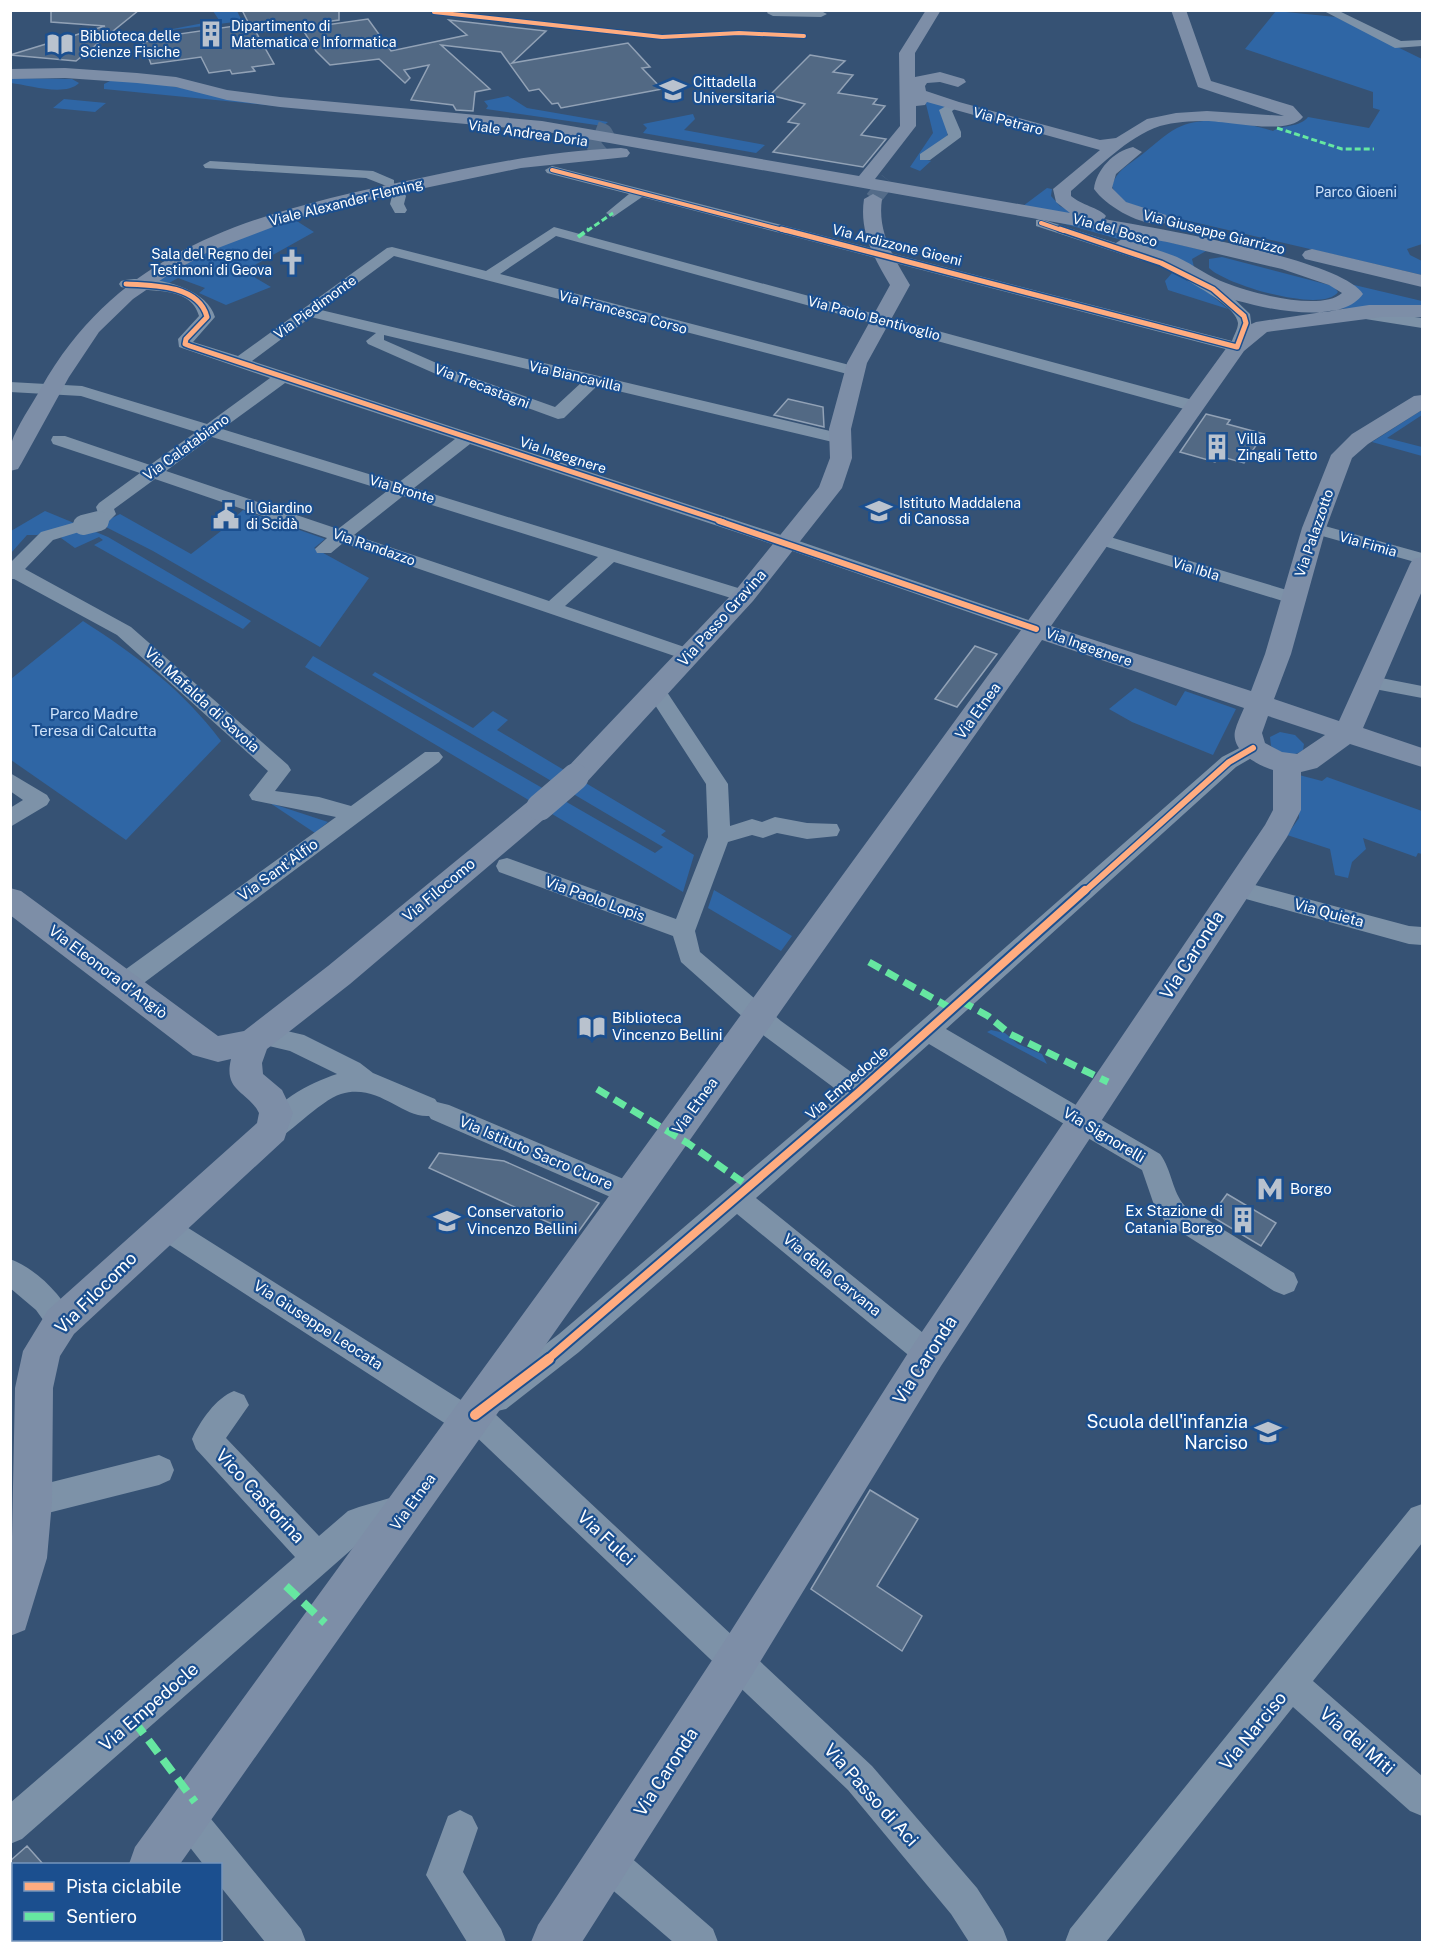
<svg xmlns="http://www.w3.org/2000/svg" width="1433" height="1953" font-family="'Public Sans',sans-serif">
<rect width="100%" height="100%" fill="#365274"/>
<path fill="#2f66a5" d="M213 11H237L242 21 157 32 219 20Z
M1276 11 1336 17 1422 59V244L1407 249 1410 255 1422 261V275L1159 214C1142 209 1119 205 1112 186 1116 171 1128 165 1140 156 1152 147 1164 135 1177 128 1204 114 1245 122 1273 131 1284 124 1299 128 1308 117L1369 128 1380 110 1373 108V92L1245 49Z
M11 78 72 79 79 83C65 97 29 85 11 83Z
M112 80 153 83 296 108 104 89V84Z
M508 96 527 108 608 122 603 126 486 109 488 106 484 101Z
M64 99 106 103 95 112 53 108Z
M925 100 944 105 948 132 947 136 920 158 931 161 920 171 910 167 933 133Z
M693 114 695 119 684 130 765 145 756 153 643 133 647 128 643 124Z
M1047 188 1052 189 1051 196 1060 206 1078 215 1023 206Z
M292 218 314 232 244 271 271 287 226 305 199 293 205 288 178 278 169 283 156 280 216 248Z
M1054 221 1122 231 1206 251 1192 259 1194 267 1129 242Z
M1222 257 1333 286 1338 292C1323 314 1226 285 1209 268V259Z
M1172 273 1205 290 1228 309 1168 290 1165 281Z
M1350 284 1422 301V307L1323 309 1341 306Z
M1422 410V415L1387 438 1422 447V456L1372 442Z
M243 510 325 539 314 548 369 578 320 647 153 551 100 524 120 514 191 554 234 521V518Z
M45 511 108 537 251 621 243 629 94 545 103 540 99 537 75 548 61 538 65 533 60 529 37 535H27L11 553V531Z
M83 621C136 655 183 690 221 741L126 840 11 760V679Z
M313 656 655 853 663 847 372 675 375 672 473 728 493 711 508 720 497 730 666 831 661 835 694 855 683 892 305 667Z
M1135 688 1176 706 1185 691 1236 709 1213 755 1132 722 1109 709Z
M1280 732 1295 735 1304 744 1303 750C1292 759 1281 753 1271 746L1270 737Z
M1299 775 1322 781 1327 777 1422 811V854L1418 853 1416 857 1363 838 1366 849 1352 862 1348 878 1335 875 1330 849 1287 835 1299 818Z
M270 803 328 822 315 833Z
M714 890 792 936 781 951 708 908Z
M991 1030 1005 1033 1018 1044 1042 1054 1047 1064 987 1032Z"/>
<path fill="#526984" stroke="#92a2b6" stroke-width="1.5" d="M51 10H139L76 61 10 55 105 26 51 22Z
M242 10H339V20L324 22 326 25 368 19 391 51 467 35 449 20 546 31 512 63 628 43 650 67 642 68 662 89 561 108 558 103 552 104 539 89 529 91 501 52 441 45 490 89 475 92 473 111 456 110 453 105 411 100 429 65 404 70 410 78 405 83 379 59 330 65 316 51 300 25 256 32 274 64 252 67 255 71 232 74 230 70 209 73 201 57 151 64 143 42 173 38 172 35 249 24Z
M810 55 845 61 833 72 853 75 838 93 877 99 873 104 885 106 861 135 886 139 863 167 773 152 799 124 788 122 805 104 770 95Z
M788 399 823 407 824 427 774 415Z
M1206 414 1230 420 1227 424 1264 434 1244 463 1219 456 1215 462 1180 452Z
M975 646 997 654 957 707 935 699Z
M439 1153 504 1161 599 1203 576 1235 429 1168Z
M1227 1194 1276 1223 1261 1246 1211 1216Z
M870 1490 918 1519 877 1586 922 1616 902 1651 811 1589Z
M27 1846 43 1864H10V1861Z"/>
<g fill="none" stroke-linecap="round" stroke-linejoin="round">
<path stroke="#546c89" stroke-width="16" stroke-dasharray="16 8" stroke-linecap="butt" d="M587 148 602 144 608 139 604 132 596 129
M873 199 888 180"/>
<path fill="#7d92a8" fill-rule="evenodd" d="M769 10 821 11 827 14 821 17 773 16 767 13Z
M1322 10H1337L1401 41 1422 40V46L1395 48Z
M953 102 959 106 952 111 961 132V137L930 160H920V154L948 135 939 110Z
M210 161 373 171 394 180V185L399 186 406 196 404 204 407 210 405 213H395L390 204 392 196 389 187 366 178 205 168 203 165Z
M552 166 1232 341C1234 335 1238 329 1238 323 1237 308 1200 288 1188 281L1186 278 1193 274 1228 293 1250 314 1252 330 1245 347 1237 352 642 197 613 217 606 213 629 194 547 173 545 170Z
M1041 219 1150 254 1152 257 1145 261 1140 260 1036 226V220Z
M554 227 1200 402 1202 406 1200 410H1188L556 236 500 274 861 368 863 371 855 376 394 256 321 310 847 435 849 439 847 443 841 444 597 386 564 418 558 419 445 378 368 344 366 341 376 333 311 317 252 361 793 539 1043 625 1046 629 1043 633H1029L781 547 470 444 414 488 751 592 754 596 744 602 614 562 565 606 696 651 699 655 696 659 689 661 343 543 331 553H317L315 549 327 538 155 479 114 509 116 514 105 525H93L90 521 98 513 96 507 99 503 140 473 53 444 51 440 53 436H65L150 465 196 432 81 396 10 392V382L82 386 207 424 270 378 179 347 178 339 199 316C191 284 145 293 121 287L119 284 121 281C149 274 206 286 215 317L193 342 238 356 387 248 392 247 486 271ZM384 335 582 382 555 407 457 372 384 340ZM285 383 455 439 398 483 222 429ZM212 437 387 491 338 529 166 471ZM403 496 598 557 549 601 354 535Z
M1364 310 1422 318V328L1359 318 1356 315Z
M83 520 92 525 89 529 53 540 25 569 131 627 288 765 291 770 275 791 319 797 351 806 425 752H439L443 757 439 762 133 991 124 993 115 991 112 984 115 977 336 817 252 800 249 795 268 771 117 635 14 579H10V563L41 532Z
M1314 523 1422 553V564L1308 532 1305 528 1308 524Z
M1100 534 1300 594 1303 598 1300 602H1286L1094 543 1091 539Z
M1371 676 1422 686V698L1364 687 1361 682 1364 677Z
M656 684 663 686 728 784 730 826 752 819 762 822 775 817 807 823 837 824 840 830 837 836 807 839 777 833 763 838 752 835 728 842 695 931 700 952 781 1021 858 1077 1222 757 1253 741 1260 743 1264 748 1260 753 1236 767 946 1029 1160 1154C1172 1170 1172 1192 1185 1206L1294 1273 1298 1282 1294 1291 1284 1295 1274 1291 1165 1222 1153 1202 1142 1170 929 1044 756 1198 938 1345 942 1354 938 1363 928 1367 918 1363 737 1214 579 1352 506 1409 493 1412 872 1766 977 1888 1003 1929 1008 1942H969L951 1914 848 1790 468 1429 446 1424 154 1235 150 1227 154 1219 164 1215 174 1219 461 1400 484 1404 481 1399 486 1389 559 1334 841 1093 763 1035 681 962 673 936 499 872 496 866 499 860 507 858 676 919 708 837 706 784 646 691 649 686Z
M10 773 47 795 50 800 47 805 10 827V808L23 800 10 791Z
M1236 880 1409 926 1422 927V945L1409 944 1228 894 1225 888 1228 882Z
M261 1025 304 1035 360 1063 373 1073 435 1099 437 1102 449 1105 640 1186 644 1194 640 1202 631 1205 622 1202 431 1119 429 1116C401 1118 379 1083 341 1094 320 1100 283 1141 272 1141 269 1141 266 1139 263 1138L259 1130C272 1103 309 1083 337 1074L290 1051 252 1042 249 1035 252 1028Z
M10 1259C37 1269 64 1297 75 1322L71 1331 61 1335 51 1331 36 1310 10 1288Z
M234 1391 244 1395 249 1405 226 1438 319 1536 348 1511 359 1507 407 1493 418 1497 422 1508 418 1519 368 1535 22 1839 10 1844V1803L295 1557 196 1449 192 1439C200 1421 216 1398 234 1391Z
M159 1455 170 1460 174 1470 170 1480 159 1485 32 1517 21 1513 17 1502 21 1491 32 1487Z
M1422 1504V1543L1313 1681 1422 1776V1816L1410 1811 1293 1707 1106 1942H1065L1070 1929 1411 1508Z
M186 1798 198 1803 301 1929 306 1942H265L220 1886V1864H203L174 1827 169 1815 174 1803Z
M460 1810 472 1816 478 1828 463 1872 501 1929 506 1942H467L426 1875 448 1816Z
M608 1844 621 1849 713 1929 718 1942H673L595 1875 590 1862 595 1849Z"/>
<path fill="#7d8ea7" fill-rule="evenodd" d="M926 10H941L915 53V77L940 72 964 79 966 82 958 87 940 82 927 83 925 86 926 91 959 102 1100 140 1116 138 1147 119 1176 113 1207 111 1284 116 1198 87 1171 10H1186L1211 81 1293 106 1303 117C1289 136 1228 121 1206 121 1191 121 1174 122 1160 126 1127 137 1097 169 1071 191V196C1081 205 1100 208 1106 216L1104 219C1150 227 1342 259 1363 294 1338 330 1245 305 1211 292 1194 285 1180 273 1163 265 1148 259 1131 254 1115 249L1113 245 1122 239 1129 241C1145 246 1162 251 1177 257 1194 265 1209 277 1226 283 1251 293 1321 312 1342 293L1329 285 1282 269 1167 242 542 131 280 107 227 100 176 87 137 83 65 78 10 79V69L65 68 137 73 176 77 227 90 280 97 542 121 859 176 900 126 899 53ZM927 102 1100 150 1053 189 1056 202 1070 213 875 179 916 126V106L925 105Z
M1133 147 1142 152 1116 174 1112 188 1126 202 1166 215 1168 219 1166 223C1143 228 1107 207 1094 189 1096 170 1114 151 1133 147Z
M621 148 627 149 630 153 627 157 521 168 377 198 294 219 210 251 171 273 133 299 99 332 69 377 21 464 18 469 10 471C10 463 9 451 11 444 17 425 32 405 41 388 122 244 261 212 411 180 480 165 549 151 621 148Z
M873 194 882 199C877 232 894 258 910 285L867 363 851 429 852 458 842 488 753 601 585 784 575 787 565 784 561 777 565 770 735 591 819 487 830 458 829 429 847 363 890 285C874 258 859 232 864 199Z
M1312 249 1422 275V287L1305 259 1302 255 1305 251Z
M1369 305H1422V317H1382L1267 332 1244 351 1051 626 1251 691 1265 654 1302 528 1331 455 1352 434 1414 396 1422 395V410L1368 444 1352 458 1326 528 1291 654 1274 699 1339 721 1410 564 1413 559 1422 557V591L1363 728 1422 748V767L1350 744 1317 768 1301 772V810L1287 837 941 1366 752 1675 582 1942H531L538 1925 722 1645 915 1342 1265 825 1273 810V770C1257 765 1231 751 1235 731 1237 723 1241 715 1244 708L1042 640 180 1864H129L135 1847 1230 343 1247 326 1256 322ZM1268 716 1325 735 1297 754 1282 752 1265 743 1262 733Z
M540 797 550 800 554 807 550 814 350 984 267 1049 262 1063 263 1074 282 1090 293 1113 284 1140 74 1334 60 1356 53 1388 52 1502 47 1558 25 1630 10 1636 15 1388 23 1351 48 1310 257 1123 259 1113C248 1091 223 1092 231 1059L218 1062 193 1055 10 915V888L21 891 218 1036 244 1031 328 966 530 800Z
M74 1940H123L122 1942H73Z"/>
<path stroke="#7d92a8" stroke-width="16" d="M94 522 99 521"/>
<path stroke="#7d92a8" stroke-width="20" d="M83 525 99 521"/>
<path stroke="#7d8ea7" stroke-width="27" d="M540 807 575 777"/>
<path stroke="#66e7a1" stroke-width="3" stroke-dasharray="6 3" stroke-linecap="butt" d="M1277 128 1342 149H1374
M587 231 613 213"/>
<path stroke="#66e7a1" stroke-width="4" stroke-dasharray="8 4" stroke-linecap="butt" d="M578 237 589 229"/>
<path stroke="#66e7a1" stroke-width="7" stroke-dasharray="13 7" stroke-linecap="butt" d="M869 962 952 1009
M961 1001 988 1016 1010 1034 1108 1082
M597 1089 689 1144 748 1186"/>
<path stroke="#66e7a1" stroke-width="8" stroke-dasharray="16 8" stroke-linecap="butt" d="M286 1586 325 1623
M134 1721 195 1802"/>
<g stroke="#1b4f8f" stroke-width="6">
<path id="cycleway-far4" d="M434 12 662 37 739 33 804 36
M552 170 787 231
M1041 223 1064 231"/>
</g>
<g stroke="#1b4f8f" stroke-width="8">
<path id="cycleway-far3" d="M781 229 1237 347 1246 323 1244 316 1213 289 1161 263 1060 229
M126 284C153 285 199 285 207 317L186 339 185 344 190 346 724 522"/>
</g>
<g stroke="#1b4f8f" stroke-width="9">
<path id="cycleway-far2" d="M719 521 1036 629
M1084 892 1229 762 1253 748"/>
</g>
<g stroke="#1b4f8f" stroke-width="12">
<path id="cycleway-far1" d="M547 1360 859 1092 1085 890"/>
</g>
<g stroke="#1b4f8f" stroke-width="14">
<path id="cycleway" d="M475 1415 549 1359"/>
</g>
<use href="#cycleway-far4" stroke="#ffac80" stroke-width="4"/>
<use href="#cycleway-far3" stroke="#ffac80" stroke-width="5"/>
<use href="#cycleway-far2" stroke="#ffac80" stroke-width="6"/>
<use href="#cycleway-far1" stroke="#ffac80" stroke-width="8"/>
<use href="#cycleway" stroke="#ffac80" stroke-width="10"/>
</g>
<defs>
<g id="building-bare" transform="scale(2.07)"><path d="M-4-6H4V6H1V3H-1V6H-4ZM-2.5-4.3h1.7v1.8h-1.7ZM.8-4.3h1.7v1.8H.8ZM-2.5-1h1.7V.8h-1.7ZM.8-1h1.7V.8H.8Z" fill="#b9c2ce" stroke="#1b4f8f" stroke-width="2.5" paint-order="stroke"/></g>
<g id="library-bare" transform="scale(2.07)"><path d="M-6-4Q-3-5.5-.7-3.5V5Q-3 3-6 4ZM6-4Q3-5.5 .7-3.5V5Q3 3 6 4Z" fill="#b9c2ce" stroke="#1b4f8f" stroke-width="2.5" paint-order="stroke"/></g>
<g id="university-bare" transform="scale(2.07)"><path d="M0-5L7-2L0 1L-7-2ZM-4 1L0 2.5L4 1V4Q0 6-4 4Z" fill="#b9c2ce" stroke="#1b4f8f" stroke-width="2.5" paint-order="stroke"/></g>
<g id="church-bare" transform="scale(2.07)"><path d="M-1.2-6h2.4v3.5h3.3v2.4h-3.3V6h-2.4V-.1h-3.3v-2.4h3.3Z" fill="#b9c2ce" stroke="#1b4f8f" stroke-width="2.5" paint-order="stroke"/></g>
<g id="school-bare" transform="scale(2.07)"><path d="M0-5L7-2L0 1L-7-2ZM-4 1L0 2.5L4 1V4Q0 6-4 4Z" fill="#b9c2ce" stroke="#1b4f8f" stroke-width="2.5" paint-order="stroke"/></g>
<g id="civic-bare" transform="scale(2.07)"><path d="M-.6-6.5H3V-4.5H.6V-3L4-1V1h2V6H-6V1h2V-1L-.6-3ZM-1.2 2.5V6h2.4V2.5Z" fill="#b9c2ce" stroke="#1b4f8f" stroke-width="2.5" paint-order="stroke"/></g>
<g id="metro-bare" transform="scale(2.07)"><path d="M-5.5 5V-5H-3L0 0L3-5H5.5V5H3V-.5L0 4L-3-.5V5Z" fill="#b9c2ce" stroke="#1b4f8f" stroke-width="2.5" paint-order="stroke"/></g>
</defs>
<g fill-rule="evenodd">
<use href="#building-bare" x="211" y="34"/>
<use href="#library-bare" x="60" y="44"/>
<use href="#university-bare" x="673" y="90"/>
<use href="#church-bare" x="292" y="262"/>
<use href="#building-bare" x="1217" y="447"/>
<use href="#school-bare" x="879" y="511"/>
<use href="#civic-bare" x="226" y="516"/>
<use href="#library-bare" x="592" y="1027"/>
<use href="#metro-bare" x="1270" y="1189"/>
<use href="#building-bare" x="1243" y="1220"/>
<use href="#university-bare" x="447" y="1221"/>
<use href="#school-bare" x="1268" y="1432"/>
</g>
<g text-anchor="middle" stroke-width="4.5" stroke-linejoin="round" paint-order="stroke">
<g font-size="14" fill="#fff" stroke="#1b4f8f" text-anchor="start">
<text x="231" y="31">Dipartimento di<tspan x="231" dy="16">Matematica e Informatica</tspan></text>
<text x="80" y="41">Biblioteca delle<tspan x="80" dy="16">Scienze Fisiche</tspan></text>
<text x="693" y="87">Cittadella<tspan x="693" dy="16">Universitaria</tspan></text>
<text x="272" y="259" text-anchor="end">Sala del Regno dei<tspan x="272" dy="16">Testimoni di Geova</tspan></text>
<text x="1237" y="444">Villa<tspan x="1237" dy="16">Zingali Tetto</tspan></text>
<text x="899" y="508">Istituto Maddalena<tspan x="899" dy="16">di Canossa</tspan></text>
<text x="246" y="513">Il Giardino<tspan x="246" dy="16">di Scidà</tspan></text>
</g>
<g font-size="14" fill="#fff" stroke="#1b4f8f">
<text transform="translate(1008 121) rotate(15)" y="5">Via Petraro</text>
<text transform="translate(528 133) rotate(8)" y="5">Viale Andrea Doria</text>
<text transform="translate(346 202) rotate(-14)" y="5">Viale Alexander Fleming</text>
<text transform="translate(1115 230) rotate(16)" y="5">Via del Bosco</text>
<text transform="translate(1214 232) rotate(14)" y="5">Via Giuseppe Giarrizzo</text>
<text transform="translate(897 245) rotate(14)" y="5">Via Ardizzone Gioeni</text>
<text transform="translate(315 307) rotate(-36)" y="5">Via Piedimonte</text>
<text transform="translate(623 312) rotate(15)" y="5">Via Francesca Corso</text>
<text transform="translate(874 318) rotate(15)" y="5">Via Paolo Bentivoglio</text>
<text transform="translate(575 376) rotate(13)" y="5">Via Biancavilla</text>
<text transform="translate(482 386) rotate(21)" y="5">Via Trecastagni</text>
<text transform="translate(186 447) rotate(-36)" y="5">Via Calatabiano</text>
<text transform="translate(563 455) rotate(18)" y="5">Via Ingegnere</text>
<text transform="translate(402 489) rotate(17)" y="5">Via Bronte</text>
<text transform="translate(1314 533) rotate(-71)" y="5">Via Palazzotto</text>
<text transform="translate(1368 544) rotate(16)" y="5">Via Fimia</text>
<text transform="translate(374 547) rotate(19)" y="5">Via Randazzo</text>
<text transform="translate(1196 569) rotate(17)" y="5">Via Ibla</text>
<text transform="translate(1089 647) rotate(19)" y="5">Via Ingegnere</text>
</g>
<g font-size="14" fill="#cfe3fa" stroke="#1b4f8f">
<text x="1356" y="197">Parco Gioeni</text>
</g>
<g font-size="15" fill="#fff" stroke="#1b4f8f">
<text transform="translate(722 618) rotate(-48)" y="5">Via Passo Gravina</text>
<text transform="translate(202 700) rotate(42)" y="5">Via Mafalda di Savoia</text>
<text transform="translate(978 711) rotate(-54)" y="5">Via Etnea</text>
<text transform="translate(278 870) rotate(-36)" y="5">Via Sant'Alfio</text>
<text transform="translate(439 890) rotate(-40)" y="5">Via Filocomo</text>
<text transform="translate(595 899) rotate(20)" y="5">Via Paolo Lopis</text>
<text transform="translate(1329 913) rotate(15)" y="5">Via Quieta</text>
<text transform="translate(108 972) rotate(37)" y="5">Via Eleonora d'Angiò</text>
<text transform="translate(847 1083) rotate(-41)" y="5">Via Empedocle</text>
<text transform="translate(695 1106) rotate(-54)" y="5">Via Etnea</text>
<text transform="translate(1104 1135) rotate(31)" y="5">Via Signorelli</text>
<text transform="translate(536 1153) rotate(23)" y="5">Via Istituto Sacro Cuore</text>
<text transform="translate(832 1275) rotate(39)" y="5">Via della Carvana</text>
<text transform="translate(318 1325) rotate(33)" y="5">Via Giuseppe Leocata</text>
<text transform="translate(413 1502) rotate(-54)" y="5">Via Etnea</text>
</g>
<g font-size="15" fill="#cfe3fa" stroke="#1b4f8f">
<text x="94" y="719">Parco Madre<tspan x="94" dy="17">Teresa di Calcutta</tspan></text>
</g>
<g font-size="15" fill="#fff" stroke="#1b4f8f" text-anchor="start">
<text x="612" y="1023">Biblioteca<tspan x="612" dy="17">Vincenzo Bellini</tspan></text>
<text x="1290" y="1194">Borgo</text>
<text x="1223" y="1216" text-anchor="end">Ex Stazione di<tspan x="1223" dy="17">Catania Borgo</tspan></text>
<text x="467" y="1217">Conservatorio<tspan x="467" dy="17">Vincenzo Bellini</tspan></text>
</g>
<g font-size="18" fill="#fff" stroke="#1b4f8f">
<text transform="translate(1192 955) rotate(-57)" y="6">Via Caronda</text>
<text transform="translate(96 1293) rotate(-45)" y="6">Via Filocomo</text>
<text transform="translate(925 1360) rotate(-57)" y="6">Via Caronda</text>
<text transform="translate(260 1496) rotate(47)" y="6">Vico Castorina</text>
<text transform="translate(606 1538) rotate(43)" y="6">Via Fulci</text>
<text transform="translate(149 1707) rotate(-41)" y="6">Via Empedocle</text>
<text transform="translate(1253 1731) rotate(-51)" y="6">Via Narciso</text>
<text transform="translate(1357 1741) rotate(41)" y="6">Via dei Miti</text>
<text transform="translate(666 1772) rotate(-57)" y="6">Via Caronda</text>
<text transform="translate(871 1795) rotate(48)" y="6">Via Passo di Aci</text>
</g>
<g font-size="18" fill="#fff" stroke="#1b4f8f" text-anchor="end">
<text x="1248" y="1428">Scuola dell'infanzia<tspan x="1248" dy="21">Narciso</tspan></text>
</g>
</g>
<rect width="1433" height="1953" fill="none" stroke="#ffffff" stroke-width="24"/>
<rect x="12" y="1863" width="210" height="78" fill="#1b4f8f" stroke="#7695bc" stroke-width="1.5"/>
<rect x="24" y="1882" width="30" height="9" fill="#ffac80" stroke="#7695bc" stroke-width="1.5"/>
<text x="66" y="1893" font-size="18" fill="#ffffff">Pista ciclabile</text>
<rect x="24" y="1912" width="30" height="9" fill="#66e7a1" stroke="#7695bc" stroke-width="1.5"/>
<text x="66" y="1923" font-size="18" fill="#ffffff">Sentiero</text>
</svg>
